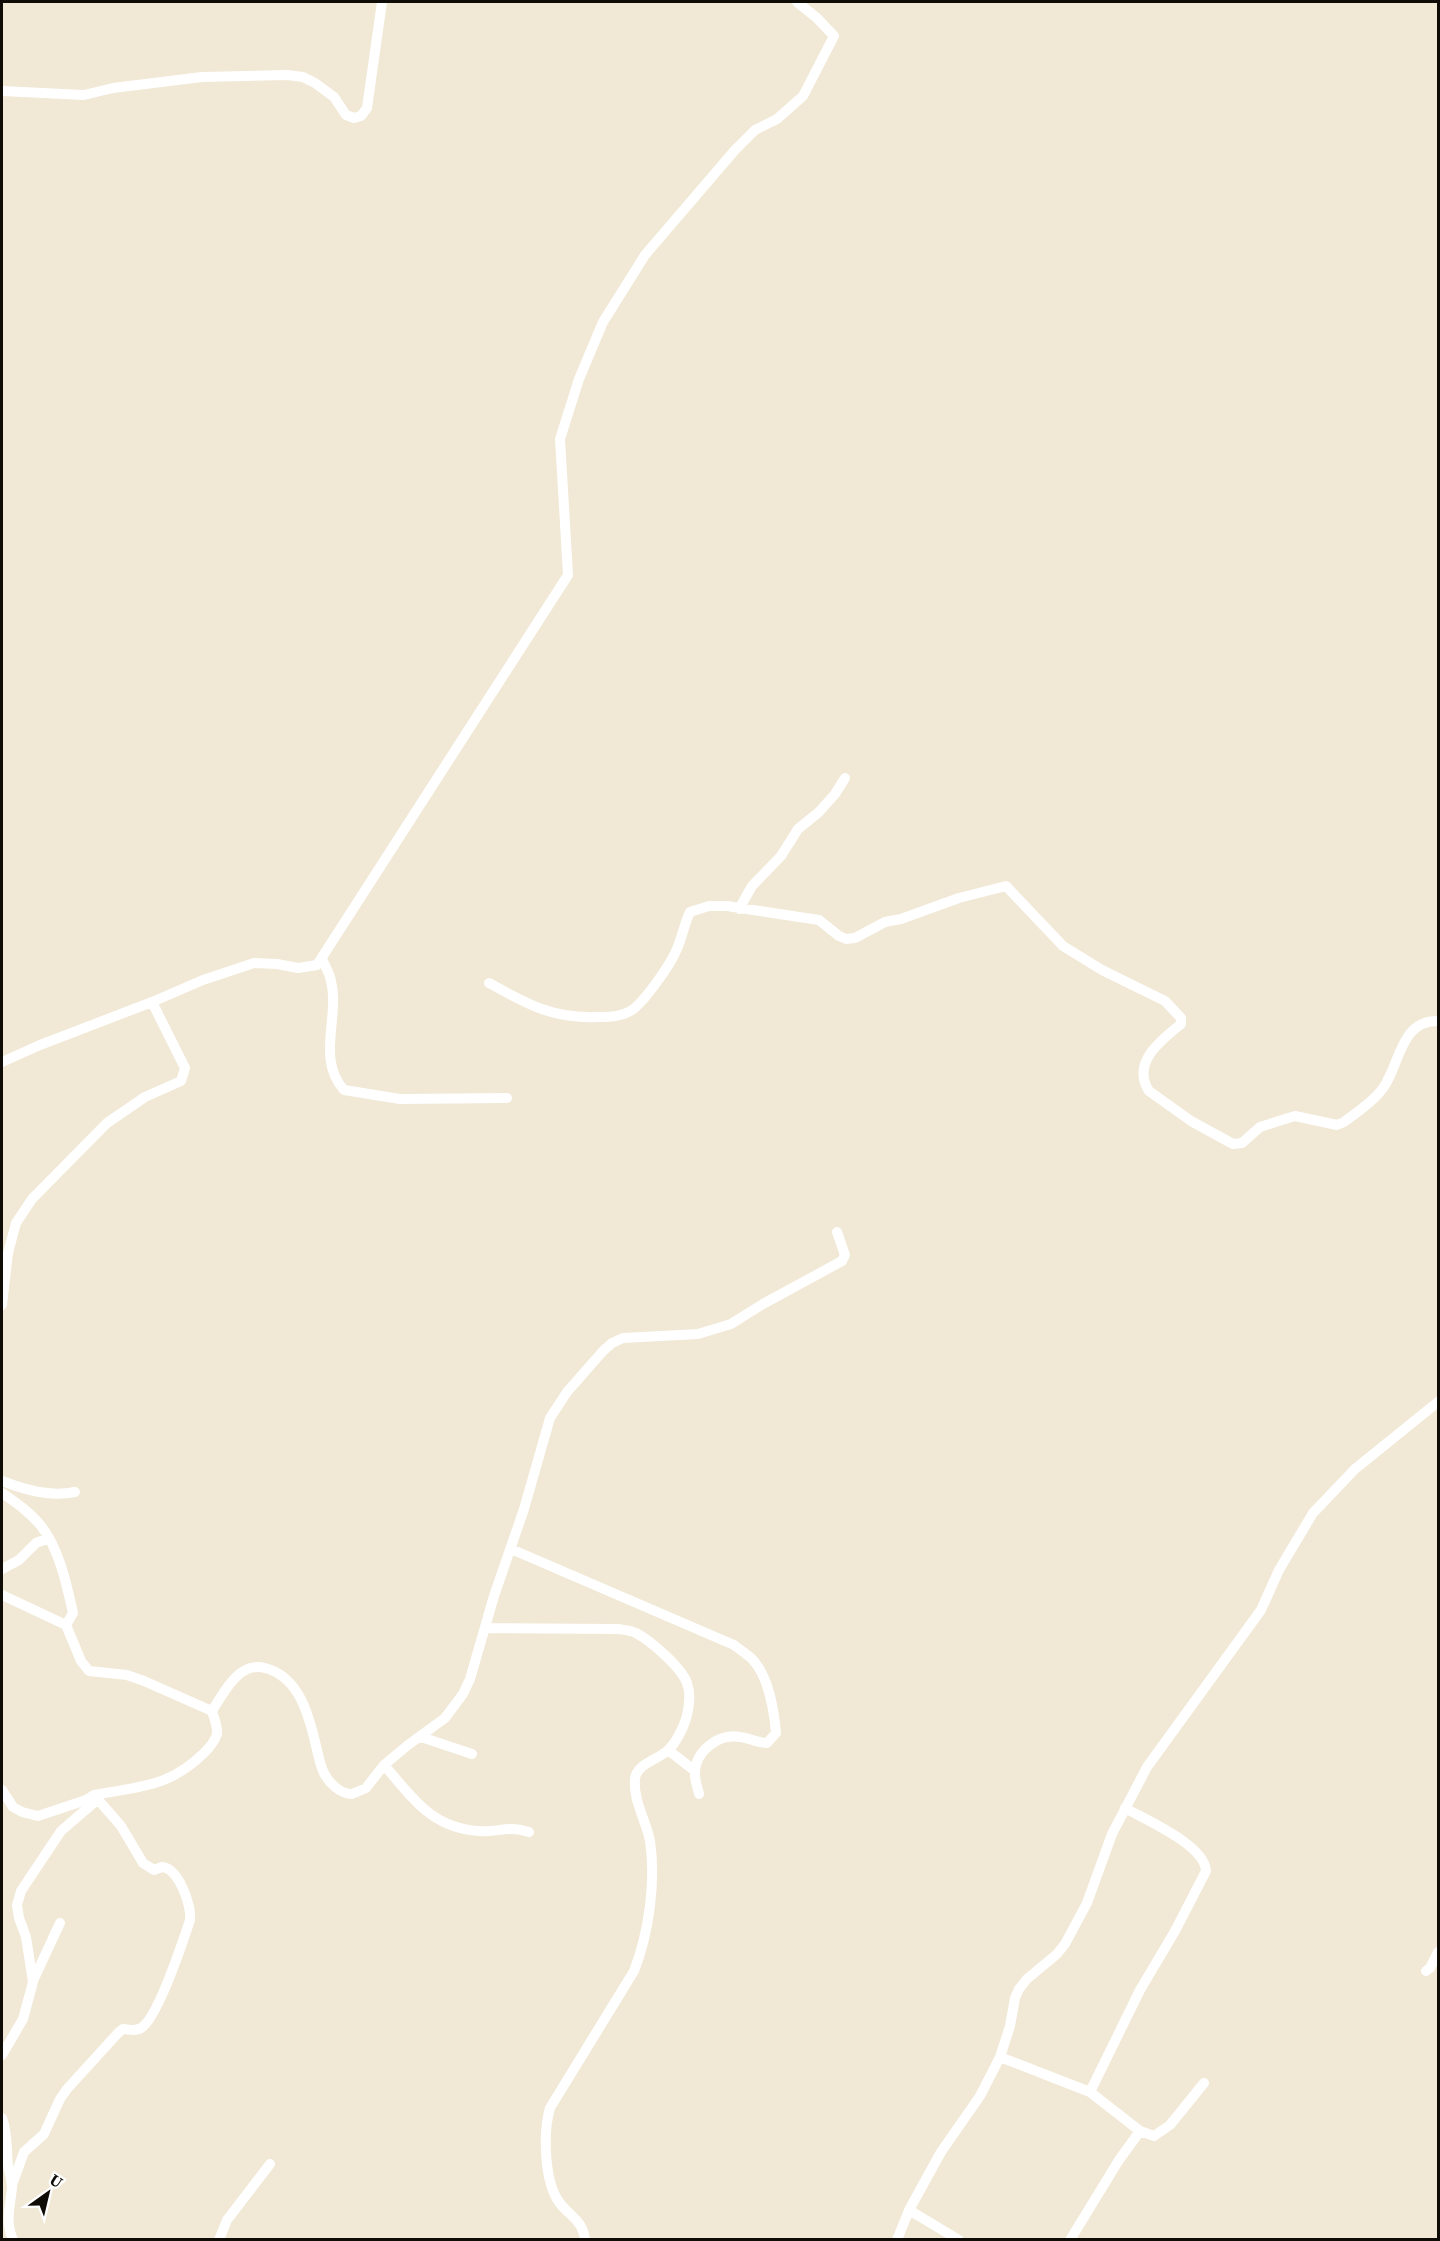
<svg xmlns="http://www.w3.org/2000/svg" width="1440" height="2241" font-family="'Source Serif 4',serif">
<rect width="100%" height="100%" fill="#f1e8d5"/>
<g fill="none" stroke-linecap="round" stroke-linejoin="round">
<path stroke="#fff" stroke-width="10" d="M2 91 84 95 113 88 202 77 287 75 303 77 315 83 334 97 346 115 354 118 361 116 367 108 382 2
M739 909 752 886 781 856 798 829 819 812 835 794 845 778
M322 959C325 966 330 974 331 981 340 1017 316 1059 344 1090L400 1099 507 1098
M489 983C527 1004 553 1019 597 1017 610 1017 621 1017 632 1010 645 1001 670 965 676 951 682 939 684 924 690 912L709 906H727L819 920 839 936 846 939 855 938 885 922 901 919 959 898 1006 886 1063 946 1102 970 1165 1001 1181 1018V1024C1160 1041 1131 1063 1149 1091L1191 1121 1233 1144 1242 1143 1260 1127 1295 1116 1337 1125 1344 1122C1356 1113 1370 1104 1380 1092 1400 1070 1398 1020 1438 1021
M2 1062 40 1045 152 1002
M2 1305 8 1253 16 1223 32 1199 107 1123 145 1097 181 1081 185 1068 152 1002 203 980 254 963 277 964 298 968 317 965 568 575 560 439 579 379 603 322 645 255 735 150 755 130 777 119 803 96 834 36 817 18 797 2
M2 1481C26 1490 49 1497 75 1492
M2 1493C15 1502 30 1512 41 1526 59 1548 67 1586 73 1613L66 1625
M511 1549 734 1645C740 1650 747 1654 753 1660 769 1678 774 1710 776 1733L767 1743C757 1743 750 1738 740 1737 718 1733 694 1752 695 1775 695 1782 698 1788 699 1794
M2 1569 19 1560 36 1543 49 1538
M2 1595 66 1625 81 1661 89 1671 127 1675 144 1681 212 1711C224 1692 239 1661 265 1668 301 1677 310 1720 317 1750 319 1758 320 1765 324 1773 329 1783 340 1794 352 1794L366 1788 384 1765 408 1745 445 1718 463 1694 470 1679 494 1596 524 1509 550 1418 567 1392 603 1351 612 1343 623 1338 698 1334 731 1324 763 1304 842 1261 845 1255 837 1232
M486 1628 618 1629C624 1630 630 1630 636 1633 651 1641 681 1667 687 1683 691 1694 689 1708 686 1719 683 1729 675 1744 668 1750 658 1760 636 1764 635 1779 633 1801 646 1820 650 1841 656 1881 649 1933 634 1971L550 2108C543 2132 544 2181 559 2202 569 2216 583 2220 585 2240
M421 1737 472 1754
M668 1750 695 1771
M384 1765C413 1798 431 1828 479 1831 499 1833 506 1825 529 1832
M2 1790 13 1807 22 1812 38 1816 86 1800 94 1795C140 1786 168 1788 204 1753 209 1748 215 1741 217 1734 218 1727 214 1718 212 1711
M1426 1971 1430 1968 1438 1952
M33 1981 60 1923
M2 2055 23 2019 33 1982 26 1937 19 1918 17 1905 21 1891 61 1831 97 1800
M1000 2057 1090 2092 1140 2131 1154 2136 1170 2125 1204 2083
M1090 2092 1140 1990 1175 1931 1206 1871C1205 1845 1146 1820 1125 1808
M2 2118C8 2134 6 2148 8 2165 9 2173 12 2180 12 2188 10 2207 5 2222 13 2240
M12 2185 24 2152 44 2134 60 2099 67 2089 119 2032 123 2029C130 2029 135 2032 141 2028 158 2018 183 1941 190 1920 192 1905 178 1868 162 1867L154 1870 143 1863 121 1826 94 1795
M909 2210 959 2240
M219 2240 227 2220 270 2164
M897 2240 909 2210 941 2152 980 2096 1000 2057 1010 2026 1015 1998 1019 1989 1027 1979 1057 1954 1065 1944 1087 1903 1112 1834 1147 1767 1261 1610 1279 1570 1313 1513 1355 1469 1438 1402
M1070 2240 1119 2160 1140 2131"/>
</g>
<rect width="1440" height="2241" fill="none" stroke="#0f0c07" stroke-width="6"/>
<g transform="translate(48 2193) rotate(34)" stroke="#ffffff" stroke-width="4.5" paint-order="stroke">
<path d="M0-4.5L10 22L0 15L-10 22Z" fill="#0f0c07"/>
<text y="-9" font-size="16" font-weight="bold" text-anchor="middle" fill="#0f0c07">U</text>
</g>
</svg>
